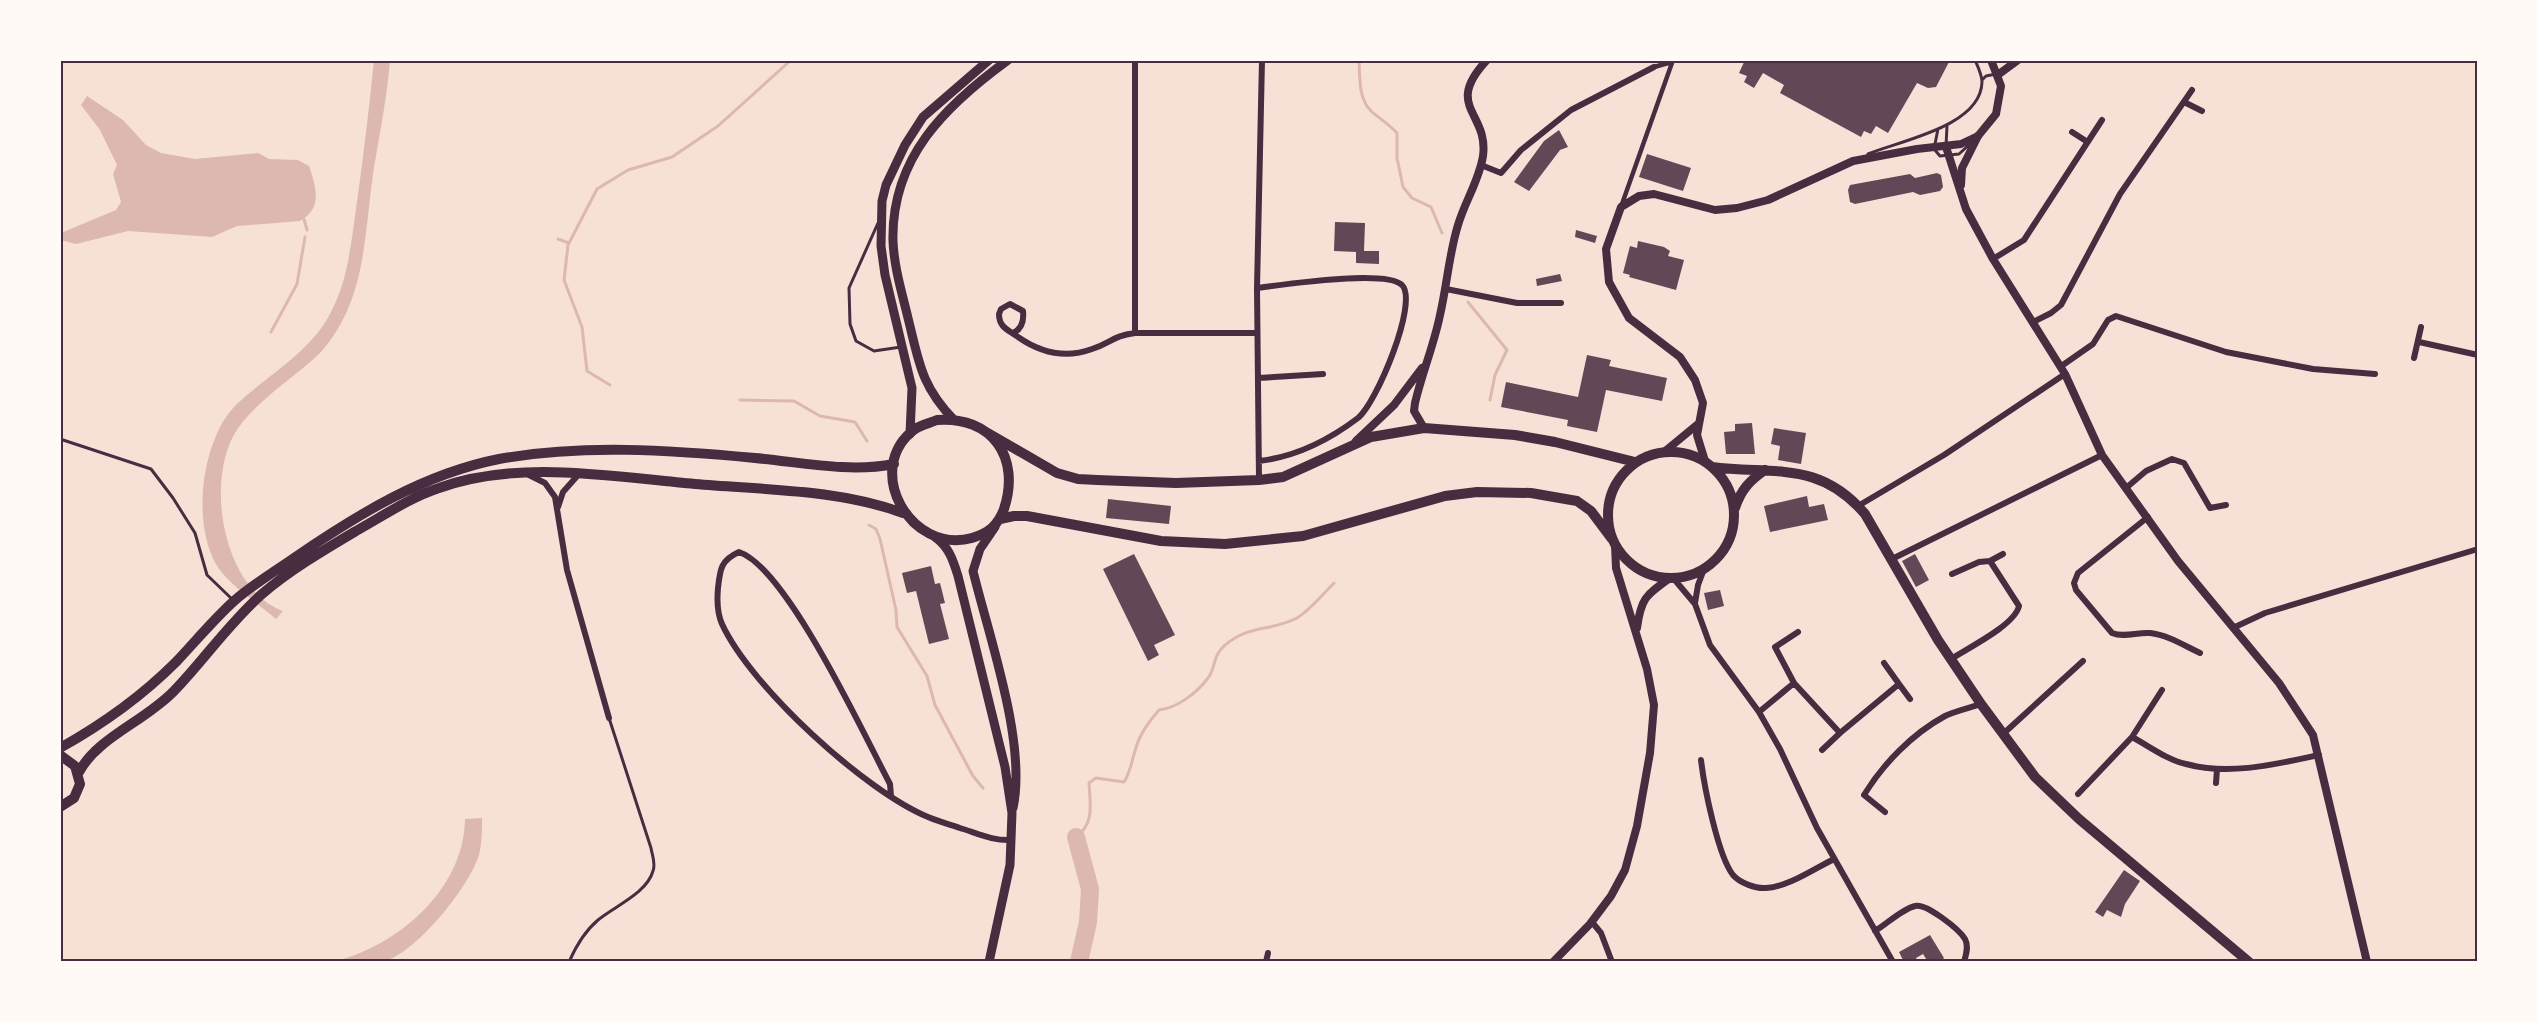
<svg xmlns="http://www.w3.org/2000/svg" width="2538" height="1022" font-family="'Source Serif 4',serif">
<rect width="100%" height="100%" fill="#f7e1d7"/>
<path fill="#dcb8b0" d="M374 60H390C387 99 379 136 373 174 364 238 366 302 320 353 295 377 260 398 239 427 203 476 222 589 283 611L276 619C259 604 226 583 216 564 191 521 202 435 239 402 271 373 313 350 332 310 348 279 351 243 356 209 363 159 369 110 374 60Z
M87 96 123 120 146 145 161 153 195 159 258 153 269 159 298 160 309 166C316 187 323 208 300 221L237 226 212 237 128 231 76 244 60 240 61 233 116 210 121 202 113 174 117 165 100 130 81 105Z
M482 818C482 830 482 843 479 855 469 887 416 954 382 962 368 966 347 962 332 962 397 947 464 890 465 819Z"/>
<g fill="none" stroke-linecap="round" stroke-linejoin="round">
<path stroke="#dcb8b0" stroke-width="3" d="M1359 60C1360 77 1358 98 1371 111 1380 119 1389 124 1397 133V158L1403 187 1412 198 1431 207 1442 233
M304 219 307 230
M558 239 569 243
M1468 302 1507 350 1495 375 1490 400
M271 332 297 284 305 237
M610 385 587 371 582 327 564 280 568 245 597 189 628 170 672 157 718 126 791 60
M740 400 794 401 820 416 855 422 867 441
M869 525 876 529 880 539 896 610 897 627 927 676 935 705 973 776 983 788
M1076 837C1095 823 1090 804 1089 783L1096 778 1124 782C1131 771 1131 763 1135 751 1139 735 1148 723 1159 710 1177 708 1197 693 1208 678 1216 668 1212 657 1224 646 1249 624 1270 632 1297 618 1310 610 1323 594 1334 583"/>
<path stroke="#dcb8b0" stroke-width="18" d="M1076 837 1090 889 1088 922 1079 962"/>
</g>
<path fill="#644757" d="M1745 60H1950L1936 87 1928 88 1917 83 1888 133 1876 126 1871 134 1864 131 1861 137 1780 93 1784 85 1763 73 1754 88 1744 82 1747 76 1739 73Z
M1559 130 1568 147 1560 150 1529 191 1514 182 1544 141Z
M1647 154 1691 168 1683 191 1639 177Z
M1937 173 1941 175 1943 187 1940 191 1920 195 1913 192 1855 204 1850 202 1848 190 1850 185 1910 174 1915 178Z
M1335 222 1365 223 1364 251H1379V264L1356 263V252L1334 251Z
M1576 230 1597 236 1595 243 1575 237Z
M1638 241 1664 247 1670 251 1668 256 1684 260 1676 290 1629 277 1630 275 1623 273 1630 246 1637 248Z
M1560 274 1562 281 1537 286 1536 279Z
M1587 355 1611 360 1609 366 1667 378 1662 401 1606 390 1597 432 1567 426 1568 420 1501 407 1506 382 1578 397Z
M1752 423 1755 454H1726L1724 432 1735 431V424Z
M1774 428 1806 433 1801 464 1778 460 1780 446 1771 444Z
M1807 496 1809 507 1824 504 1828 520 1770 532 1764 506Z
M1108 499 1171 506 1169 524 1106 518Z
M1134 554 1175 635 1154 645 1159 655 1148 661 1103 569Z
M1915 554 1929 580 1916 587 1902 561Z
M931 566 935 584 940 583 945 603 940 604 949 639 929 644 916 591 907 593 902 573Z
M1720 590 1724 606 1708 610 1704 593Z
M2124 870 2140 881 2125 904 2121 917 2107 910 2103 917 2095 912Z
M1930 935 1944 958 1940 962H1928L1923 954 1916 958 1918 962H1904L1899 952Z"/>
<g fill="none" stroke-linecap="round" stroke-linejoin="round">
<path stroke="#4a2c40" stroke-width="3" d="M1982 80 1986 76 1996 74
M1938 129 1934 149 1940 156 1959 154 1970 144
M1946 146 1947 126
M1868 154C1898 141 1981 127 1982 82 1982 75 1978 67 1975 60
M878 223 849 288 850 324 856 341 874 351 901 347
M60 439 151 469 173 498 195 533 207 575 233 600
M569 962C576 946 585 931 598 920 615 906 647 893 653 871 656 863 652 855 651 848L609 718"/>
<path stroke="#4a2c40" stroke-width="4.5" d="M1654 67 1672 62
M1622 204 1673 60"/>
<path stroke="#4a2c40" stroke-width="6" d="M1135 60V333
M2184 102 2202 111
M2072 132 2086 141
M1481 165 1501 173 1521 150 1571 110 1654 67
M1993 259 2024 240 2102 120
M1257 288C1282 285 1385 269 1402 285 1419 302 1376 404 1358 418 1329 440 1294 457 1259 461
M1446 289 1517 303H1561
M2033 322 2051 313 2061 305 2120 194 2192 90
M1013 333C1022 329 1024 321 1023 311L1010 304 1001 309 999 314C999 328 1009 330 1018 337 1041 353 1065 359 1092 349 1111 343 1112 336 1135 333H1257
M2419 342 2478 355
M2414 358 2421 327
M2060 367 2093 344 2108 320 2116 316 2226 352 2313 369 2375 374
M1258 378 1323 374
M529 475 545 483 555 497 567 570 609 718
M1259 480 1257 288 1262 60
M2126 488 2146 471 2172 459 2184 463 2210 508 2226 505
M1858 506 1944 455 2065 374
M558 507 563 492 579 474
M2148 517 2078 573 2074 583 2076 590 2112 633C2124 638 2137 632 2150 633 2168 635 2185 646 2200 653
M1892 559 2102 455
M1990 561 2003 554
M1674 579 1695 604 1710 645 1759 712 1780 749 1817 828 1893 962
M1695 603 1698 585 1704 569
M2235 627 2265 613 2478 549
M1951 659C1968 648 2015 625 2019 606L1990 561 1979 562 1952 574
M1794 683 1775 647 1798 632
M1899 684 1910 699
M1759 712 1794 683 1840 733 1899 684 1884 663
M2003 734 2083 661
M2132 737C2149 746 2167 760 2186 764 2229 776 2277 764 2319 755
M1822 750 1840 733
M1701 760C1704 786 1718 856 1733 875 1740 883 1756 889 1766 888 1788 887 1814 869 1834 859
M2216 783 2217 769
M2078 794 2132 737 2162 690
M891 796 890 784C864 735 787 568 739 552 721 560 720 569 718 588 717 599 717 613 722 624 751 687 865 791 928 817 940 822 952 825 963 829 979 834 994 841 1011 840
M1885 812 1864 795C1883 764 1912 734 1945 716 1955 711 1969 708 1981 704
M1592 922 1601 933 1612 962
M1875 931C1887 924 1902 909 1915 906 1926 903 1959 929 1965 939 1969 946 1966 955 1964 962
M1266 962 1268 953"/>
<path stroke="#4a2c40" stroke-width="8" d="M1999 74 2018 60
M1946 147 1966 209 1993 259 2065 374 2102 455 2178 561 2279 683 2313 735 2367 962
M1961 185 1962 168 1978 136
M1424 428 1414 411 1415 403C1422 373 1434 345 1440 315 1447 285 1449 254 1458 225 1465 201 1479 181 1483 156 1489 112 1443 107 1487 60
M1356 441 1394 405 1422 368
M1637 628C1641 598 1646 595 1670 578
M1553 962 1590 924 1611 896 1625 870 1637 826 1650 753 1654 705 1647 669 1616 568 1615 545"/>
<path stroke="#4a2c40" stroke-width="8" d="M1664 452 1698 424
M1705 461 1697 435 1703 403 1695 380 1680 357 1629 318 1609 282 1606 249 1621 207 1639 196 1654 194 1715 210 1737 208 1768 200 1853 161 1917 149 1961 144 1978 136 1996 114 2001 86 1991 60"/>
<path stroke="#4a2c40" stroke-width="9" d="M954 420C921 386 919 362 908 318 902 293 894 267 893 241 891 158 945 106 1008 60
M910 434 912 388 885 275 881 246 882 201 886 185 905 145 923 117 989 60
M995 527 980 549 973 571C989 637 1027 743 1013 808
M935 537C949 547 953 560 958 576L1005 767 1012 813 1010 865 989 962"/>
<path stroke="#4a2c40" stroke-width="10" d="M937 420C992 416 1021 457 1004 509 998 525 989 533 972 538 910 555 862 468 915 429 921 425 930 423 937 420Z
M986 432 1057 473 1078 479 1097 480 1176 483 1259 480 1283 477 1371 437 1424 428 1515 435 1555 442 1635 462
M1608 515a63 63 0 1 1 126 0a63 63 0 1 1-126 0Z
M1712 467C1774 475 1819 460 1865 514L1938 640 1981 704 2035 777 2079 819 2249 962
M1735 508C1741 490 1749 481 1765 470
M1000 519 1014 516H1027L1161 541 1225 544 1303 536 1445 496 1477 492 1531 493 1577 501 1591 511 1612 539
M60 748C103 724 141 697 176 662 195 642 213 620 234 601 252 585 274 572 294 558 357 515 423 474 499 459 582 444 671 450 755 458 800 462 849 473 894 464
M60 755 75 766 80 784 74 798 60 807
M79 772C98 737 144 722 174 691 204 660 229 623 262 594 290 570 324 550 356 531 383 516 409 498 439 488 519 459 613 477 695 484 764 490 838 489 903 513"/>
</g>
<rect width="2538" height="1022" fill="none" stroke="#fffaf5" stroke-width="123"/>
<rect x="62" y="62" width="2414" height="898" fill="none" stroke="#4a2c40" stroke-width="2"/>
</svg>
